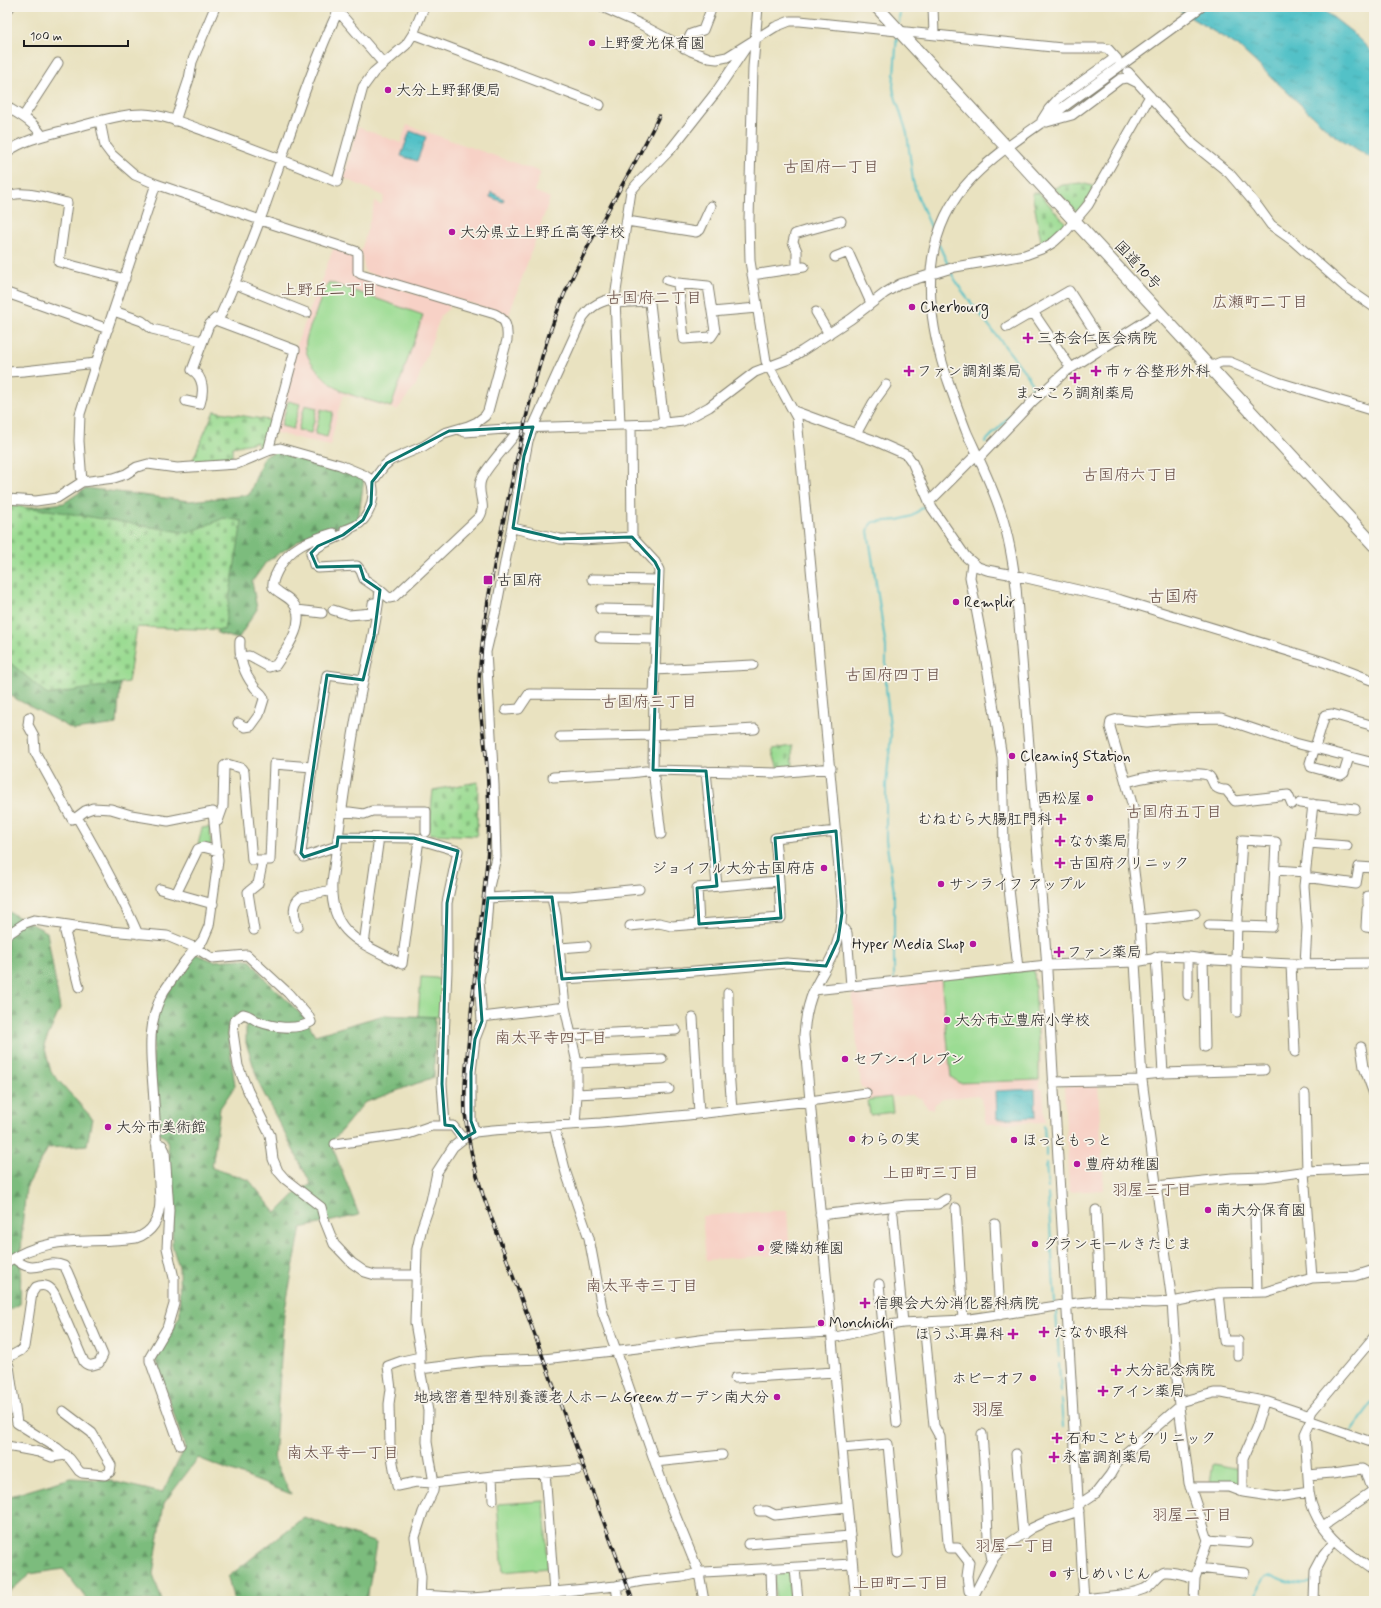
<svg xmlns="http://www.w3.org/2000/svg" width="1381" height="1608" font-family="Mynerve,'Klee One',sans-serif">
<defs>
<pattern id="forest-firs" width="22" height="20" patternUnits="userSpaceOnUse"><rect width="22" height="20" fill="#7cbc7d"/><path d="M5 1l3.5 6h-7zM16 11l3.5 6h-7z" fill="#659866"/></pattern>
<pattern id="cemetery-stones" width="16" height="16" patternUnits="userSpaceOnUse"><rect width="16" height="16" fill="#9bdc93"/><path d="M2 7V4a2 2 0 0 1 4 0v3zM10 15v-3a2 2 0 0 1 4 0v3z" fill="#85bc7e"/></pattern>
<pattern id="water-ripples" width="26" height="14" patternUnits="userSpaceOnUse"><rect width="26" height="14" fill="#53c1c7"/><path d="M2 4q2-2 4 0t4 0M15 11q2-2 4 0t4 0" fill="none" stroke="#48a5aa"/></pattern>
</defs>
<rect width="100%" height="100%" fill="#f7f3e8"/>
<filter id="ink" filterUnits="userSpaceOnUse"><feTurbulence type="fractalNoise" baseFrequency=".025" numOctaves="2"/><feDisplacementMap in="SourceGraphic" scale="8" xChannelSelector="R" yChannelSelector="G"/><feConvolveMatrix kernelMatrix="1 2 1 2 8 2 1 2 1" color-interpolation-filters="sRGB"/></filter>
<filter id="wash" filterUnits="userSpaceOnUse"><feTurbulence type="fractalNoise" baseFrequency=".012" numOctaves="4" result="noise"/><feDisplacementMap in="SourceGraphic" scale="16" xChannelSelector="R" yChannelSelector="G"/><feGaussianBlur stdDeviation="0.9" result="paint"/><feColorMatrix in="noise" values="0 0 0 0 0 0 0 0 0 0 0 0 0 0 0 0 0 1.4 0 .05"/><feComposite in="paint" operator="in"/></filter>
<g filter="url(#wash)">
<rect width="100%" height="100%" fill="#e9e2c0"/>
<path fill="#f7d1c6" d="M407 125 541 172 534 191 550 198 509 315 365 272 361 251 375 202 381 205 384 196 344 178 357 127 401 143Z
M334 247 353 253 355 257V275L450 304 448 309 441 315 416 385 397 410 344 395 339 408 330 446 273 432 298 341Z
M1035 969 1041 1051 1040 1082V1089H1043L1045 1122 986 1124 981 1098 977 1095 943 1099 935 1104 933 1109H928L922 1099 912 1095 866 1099 865 1088 861 1087 852 990 903 985 918 979Z
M1098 1084 1104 1190 1069 1192 1064 1086Z
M787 1210 790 1254 706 1260 702 1216Z"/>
<path fill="#9bdc93" stroke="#5c7c58" d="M329 282 423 315 391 407C375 402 359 398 344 392 332 387 308 364 306 350 304 340 310 327 314 318 318 306 322 293 329 282Z
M288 401 300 404 293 429 281 426Z
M305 405 317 408 311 433 298 430Z
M321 409 333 412 327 437 315 434Z
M210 827 211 847 198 845 202 828Z
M1034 970 1039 1051V1080L959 1083 951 1077 941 978Z
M421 977 436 978 444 982 443 1017 418 1016Z
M891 1097 893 1112 870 1115 868 1100Z
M1213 1464 1239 1469 1241 1489 1210 1484Z
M544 1501 548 1568 503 1572 497 1504Z
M775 1571H793L795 1583 789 1584 790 1600 775 1601Z"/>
<path fill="url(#forest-firs)" stroke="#4c6c4c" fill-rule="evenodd" d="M281 451 337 467 364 479 358 520 303 538 266 562 252 582 257 609 238 639 217 633 229 554 56 539 121 670 117 724 74 730 7 694V515L23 508 64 503 86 488 189 501 249 495 264 456Z
M7 911 47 932 60 1009 44 1045 51 1072 92 1118 87 1145 48 1148 26 1188 22 1227 20 1304 7 1311Z
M195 954 214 961 242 959 251 961 266 980 306 1019 315 1035 384 1015 435 1017 434 1077 364 1103 331 1143 359 1215 301 1228 284 1314 274 1461 291 1494 198 1458 164 1503 153 1574 162 1601H88L63 1569 30 1574 7 1594V1497L71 1478 107 1480 162 1493 185 1448 156 1360 180 1315 179 1268 172 1245 173 1200 167 1139 159 1133C156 1092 144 1031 166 994 174 980 185 967 195 954ZM246 1022V1043L260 1086 311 1184 296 1193 276 1213 249 1180 212 1168 220 1108 235 1086 227 1028Z
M304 1517 376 1543 367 1601H234L228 1577Z"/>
<path fill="url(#cemetery-stones)" stroke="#5c7c58" d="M1081 183 1096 187 1078 213 1054 188 1063 185Z
M1032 193H1039L1068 226 1042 246Z
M214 411 274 421 265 448 259 451 257 442 232 447V462L191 464Z
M7 505 48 510 188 533 224 518 242 521 224 630 137 627 128 682 48 695 7 660Z
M792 746 793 768 778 770 772 749Z
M478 782 477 836 430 834 429 829 433 790Z"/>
<path fill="url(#water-ripples)" stroke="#386e72" d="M1173 7H1320L1353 33 1374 54V160L1330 132 1238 46Z
M410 131 426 137 417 161 401 156Z
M491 192 504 199 503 202 490 197Z
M1035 1089 1036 1117 997 1119 996 1091Z"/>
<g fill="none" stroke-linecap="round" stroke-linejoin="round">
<path stroke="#53c1c7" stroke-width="2" d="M899 23 900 7
M897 35 893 87 894 93 907 133 913 181 917 195 935 236
M939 245 949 267
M950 271 962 291 1028 376C1034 386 1032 392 1025 401L985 442
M894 978V892L886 840V785L891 735 886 689V647L868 531 870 525 873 522 899 520 912 516 927 504
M1044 1126 1045 1142
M1046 1148V1156
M1046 1163 1048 1188
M1048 1194 1055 1303
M1056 1312 1059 1357
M1059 1364 1061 1391
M1061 1399 1063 1427
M1352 1431 1374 1401
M1256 1601C1264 1560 1274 1582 1300 1584 1304 1585 1308 1583 1312 1582"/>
</g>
</g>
<g filter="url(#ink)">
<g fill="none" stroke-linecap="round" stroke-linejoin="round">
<g stroke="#827f6e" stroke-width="11">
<path id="minor" d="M602 7 638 23 691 51 709 58 717 59 727 57 775 27 790 21H800L1062 48H1104L1108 49 1117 59
M758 7 753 67 749 220 750 261 766 361 797 418 842 901C842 917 841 934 835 949 830 963 820 976 814 990 808 1004 805 1020 804 1035L856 1601
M933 7 934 34
M7 10 10 7
M338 11 383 63
M413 34 600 105
M684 48 691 34 703 30 712 7
M1128 72 1193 144 1229 173 1258 207 1271 225 1292 240 1345 287 1374 307
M7 107C20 115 35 123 42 136
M23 117 58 63
M1042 120 1049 109 1059 98 1115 58
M100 121 105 146 111 154 135 175 156 184 260 220 355 251 358 253V272L361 274 495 314C506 319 508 328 507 340L488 411 485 416 477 422 468 426 444 433 424 446 391 460 384 466 372 482
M175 121 189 79 192 62 215 7
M1047 122 1072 115 1120 79 1128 78 1136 82
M7 152C25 139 47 135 69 129 93 123 118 114 143 114 167 115 190 126 213 134 254 149 296 165 337 182L363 87 374 72 406 45 413 34 424 7
M7 198C17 187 54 200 67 203L59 262 125 279
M627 221 696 232 700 230 711 206
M835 257 848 252 871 303
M797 268V251L793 242 795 234 808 230 841 221
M752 275 804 267
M667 280 678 283
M678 283 708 286 715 331 711 337 684 339Z
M235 284 307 313
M7 293 108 329
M615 303 646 301 650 303 664 424
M114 311 142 321 152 329 202 341
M712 312 757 308
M816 312 829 334
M1033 312 1071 368
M218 321C233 288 247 254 260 220 286 149 307 75 340 7
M1007 327 1069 291 1104 346
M1209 367 1221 362H1230L1278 382 1374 411
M7 372 24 371 96 363
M186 401 200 404C204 392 204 377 192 370L209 325 216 318 218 321 295 350 268 451
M794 411 873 440 907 455 912 462 932 508 966 557 978 567 987 570 1014 575 1121 600 1321 661 1374 681
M620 425 615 298 631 191 637 184 671 149 716 92 747 46
M631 425 632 537 655 562 659 570 654 695 653 770 661 834
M460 430 465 432 517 428
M856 434 873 403 886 385
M979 458 1033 401 1065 372 1160 312
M82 482 114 478 126 474 137 467 148 464 177 468 237 464 268 451 280 448 340 465 364 475 370 479C377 492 371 514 360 523 355 527 350 528 345 530
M7 499 36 501 57 498 82 482 79 441 80 414 96 363 156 184
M929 502 977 454
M513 528 560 539 581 540 632 537
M350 529C338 541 324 539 311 553L314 565 318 568 357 566 361 571 364 579 380 590 389 598 394 597 480 516C487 505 476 493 481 480 486 467 508 445 516 433L517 428 656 424 683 421 709 407 755 372 789 359 802 351 851 319 885 293 900 284 955 267 1025 255 1044 248 1054 242 1066 231 1088 205 1150 96
M972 563 970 577 986 661 1002 757 1004 845 1018 968
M592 579 658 580
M380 590C376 630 365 668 358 707 347 765 340 824 332 882 329 935 362 943 402 964L419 839
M600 609 656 610
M297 610 322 613
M333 610 349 615 372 613 373 603
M600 638 655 639
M240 657 249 656 269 667 276 665C286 650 308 621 293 603 288 596 279 594 273 587 272 581 275 576 278 570 289 547 310 540 333 533
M654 670 753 665
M506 710 519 709 529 694 654 695
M29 717 28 725 34 736 35 752 72 819 77 817C99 855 120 893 138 934
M238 723 245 727 251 726 259 715 264 699C263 693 256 691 253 685 243 672 239 657 240 641
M560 737 653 735 755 729
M1349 757 1344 773 1341 775 1311 767 1310 763 1325 715 1332 714 1374 726
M706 771 717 886
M553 777 630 773 653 770 777 773 831 768
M1127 782C1148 776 1169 773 1191 774 1196 774 1202 773 1207 775 1215 777 1209 790 1226 790L1235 801 1288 795 1292 804
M1300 803 1355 809
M342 811 364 814 372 811H426V832
M214 822 218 821 223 807 224 766 227 764 241 768 244 772 252 860H270L274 764 312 767
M338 837 414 838 458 851 447 903V970L442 1084 445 1125
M1309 843 1347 846
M337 846 304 857 301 853 312 767 327 675 363 680
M1275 870 1306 872
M1305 877 1356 884 1359 867 1374 868
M160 889 213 904
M176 894 198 849 203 847 218 851
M1368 896V904L1370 906
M552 897 556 916 565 1007 577 1063V1094L575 1124
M488 898 524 896H570L639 889
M1374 908 1370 906 1367 909 1366 927 1374 928
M1140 920 1195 914
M699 924 781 918 779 881
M1209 925C1219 925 1230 926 1241 926L1272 927 1276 842 1242 840 1237 920 1236 961
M74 926 65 932 79 987
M630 926 659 923 672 926 699 924 697 888 779 881 775 838 836 831
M841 926 847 933 851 986
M298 927C294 917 291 904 301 897L331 890
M254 930 248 892 258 884 263 860
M7 935 25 923 34 920 109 931 167 936 196 948 212 958 247 955 288 993 309 1017 311 1022C295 1031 273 1027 257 1021 252 1018 249 1015 243 1014L234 1021 233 1032 238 1066 248 1091 270 1135 273 1159 278 1171 285 1179 321 1207 324 1219 334 1244 352 1263 365 1272 375 1275H417
M364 944 379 837
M560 948 586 946
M1156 957 1163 1073
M1188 957V995
M1203 958 1205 1047
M1142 960 1140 920 1132 855 1134 828 1133 807 1110 727 1111 721 1118 719 1147 722 1179 719 1221 718 1295 743 1374 763
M1291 964 1295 1052
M1305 964 1307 928 1304 886 1313 804
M562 979 683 972 787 963 826 966
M814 990 1047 965 1135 962 1152 959 1160 956 1188 957 1214 960 1291 964 1374 963
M728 993 729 1070 732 1110
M1237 1012V961
M482 1017 565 1007
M693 1018 699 1113
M572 1035 676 1030
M1361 1047 1364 1067 1374 1094
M577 1063 662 1059
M1142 1075 1163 1073 1264 1070
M1053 1082 1142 1080
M577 1094 669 1089
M1305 1094 1307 1171
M554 1126 566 1173 589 1238 603 1313 663 1485 699 1573 704 1601
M475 1132 471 1121V1072L475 1039 482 1021 479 979 484 954 489 887 496 857 494 785 486 652 496 610 528 441 533 427 583 317C592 305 601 301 615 298
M156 1143 162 1145 165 1151 169 1210 167 1248 174 1278V1304L167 1328 150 1357V1361L180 1445
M335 1144 408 1134 431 1126H453L463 1139
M1304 1172 1312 1278
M1156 1186 1232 1178 1265 1177 1307 1171 1374 1168
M956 1208 963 1320
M1096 1210 1100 1301
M1255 1213 1257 1292
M820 1215 906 1205 938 1204 946 1199
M893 1215 903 1323
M995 1224 1000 1315
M7 1262C50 1233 89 1245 136 1238 154 1232 160 1218 160 1200 158 1168 156 1135 154 1102 152 1063 144 1026 164 991L185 961 203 940 209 926 218 861 213 812 168 821 131 815 111 809 93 808 85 811 77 817
M879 1284 883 1326
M1219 1293 1224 1341H1238V1356
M924 1322 934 1426 940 1437 948 1543 949 1548H958L969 1562 967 1576 969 1591 974 1594
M887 1325 897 1423
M1374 1337 1312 1411 1310 1416 1311 1421 1374 1443
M832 1338 883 1326 903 1323 963 1320 1077 1303 1100 1301 1155 1303 1172 1302 1219 1293 1266 1292 1312 1278 1355 1276 1374 1270
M420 1357 402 1361 388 1366 391 1389 389 1404 390 1445 397 1486 416 1482 434 1483 492 1476 577 1470
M7 1358 20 1351 24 1347 32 1293 36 1287C45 1283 51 1287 55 1295L84 1362C89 1367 93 1365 99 1363L103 1355 67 1271 64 1266C45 1257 35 1278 14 1258
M9 1366 17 1423 57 1448 70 1459 79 1471 82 1473 105 1475 110 1472 111 1465 92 1433 63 1411
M420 1369 484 1361 544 1359 663 1345 714 1338 831 1332
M735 1378 835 1372
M1179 1402 1214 1393H1222L1268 1402 1310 1416
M1179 1407 1189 1483 1208 1540 1195 1578 1194 1601
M982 1434 986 1487 988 1538 992 1560
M7 1446 39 1452 52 1457 66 1455
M842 1448 888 1444 898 1553
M1016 1454 1023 1535
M655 1462 722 1455
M545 1472 554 1592 555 1601
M1308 1475 1332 1473 1362 1469 1365 1471 1369 1483 1374 1491 1323 1526
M492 1476 493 1500
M1190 1487H1230L1243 1492 1277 1497 1309 1492C1313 1529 1345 1551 1374 1571
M1243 1492V1458L1256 1428 1264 1402
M1309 1492 1305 1434 1311 1421
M1078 1505 1096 1493 1110 1475 1120 1458 1179 1407 1172 1302 1142 1080 1135 962
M759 1511H767L775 1515 847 1507
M1208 1540 1248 1543
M748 1544 850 1536
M771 1568 772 1601
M795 1568 798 1601
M1198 1568 1244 1573
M616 1586 618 1601
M421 1595 471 1598 554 1592 616 1586 642 1581 682 1577 704 1572 852 1564
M420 1601 421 1577 415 1537 423 1512 433 1491 434 1483 427 1442 428 1411 420 1369V1351L415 1323 417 1249 422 1227 431 1201 437 1172 453 1147 463 1139 475 1132 493 1130 601 1123 688 1115 810 1101 866 1093
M971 1601 992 1560 1002 1548 1032 1528 1045 1522 1079 1511
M1078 1601C1099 1595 1123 1598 1144 1589 1152 1586 1158 1573 1165 1572 1174 1571 1187 1576 1195 1578
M1084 1601 1046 954 1016 587C1013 562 1009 537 1001 513 992 485 979 459 967 433 959 413 952 392 945 372 924 305 920 232 972 178 997 152 1029 132 1058 111 1106 76 1154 42 1201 7
M1314 1601 1315 1570 1323 1555 1334 1541"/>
</g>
<g stroke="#827f6e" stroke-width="14">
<path id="highway" d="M877 7 1374 545"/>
</g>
<use href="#minor" stroke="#fff" stroke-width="9"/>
<use href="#highway" stroke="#fff" stroke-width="12"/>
<g stroke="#1c1c1c" stroke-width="3.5">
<path id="rail" d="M633 1601 483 1195C474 1168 468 1142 465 1113 463 1083 468 1053 470 1024 475 970 482 916 487 862 490 826 489 790 486 755 482 725 477 696 480 666 485 601 500 536 514 472 527 412 540 351 564 295 591 233 630 177 659 116"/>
</g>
<use href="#rail" stroke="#f7f3e8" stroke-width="2" stroke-dasharray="6" stroke-linecap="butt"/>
</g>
</g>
<path fill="none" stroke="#0f766e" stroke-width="3" stroke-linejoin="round" d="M533 427 524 456 513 528 560 539 632 537 655 562 659 570 653 770 706 771 717 886 697 888 699 924 781 918 775 838 836 831 842 913 838 940 826 966 787 963 562 979 552 897 488 898 479 979 482 1021 475 1039 471 1072V1121L475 1132 463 1139 453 1126 445 1125 442 1084 447 903 458 851 414 838 338 837 337 846 304 857 301 853 327 675 363 680 374 636 380 590 364 579 360 566 317 567 311 553 318 546 343 535 363 520 371 504 372 482 387 463 449 431Z"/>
<g fill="#b5179e" stroke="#f7f3e8" stroke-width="1.5">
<circle cx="592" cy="43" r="4"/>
<circle cx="388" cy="90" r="4"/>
<circle cx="452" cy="232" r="4"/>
<circle cx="912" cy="307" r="4"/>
<path d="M1026 332h4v4h4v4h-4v4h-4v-4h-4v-4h4z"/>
<path d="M907 365h4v4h4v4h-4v4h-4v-4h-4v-4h4z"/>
<path d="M1094 365h4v4h4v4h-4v4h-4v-4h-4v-4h4z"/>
<path d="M1073 372h4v4h4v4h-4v4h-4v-4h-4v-4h4z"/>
<rect x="483" y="575" width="10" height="10" rx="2"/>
<circle cx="956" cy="602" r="4"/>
<circle cx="1012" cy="756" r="4"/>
<circle cx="1090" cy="798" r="4"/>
<path d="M1059 813h4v4h4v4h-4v4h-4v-4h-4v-4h4z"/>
<path d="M1058 835h4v4h4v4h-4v4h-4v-4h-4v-4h4z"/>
<path d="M1058 857h4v4h4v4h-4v4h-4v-4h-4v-4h4z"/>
<circle cx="824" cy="868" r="4"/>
<circle cx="941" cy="884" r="4"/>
<circle cx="973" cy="944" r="4"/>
<path d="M1057 946h4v4h4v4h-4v4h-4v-4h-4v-4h4z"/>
<circle cx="947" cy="1020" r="4"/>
<circle cx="845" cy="1059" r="4"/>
<circle cx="108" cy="1127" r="4"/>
<circle cx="852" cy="1139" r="4"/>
<circle cx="1014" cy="1140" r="4"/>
<circle cx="1077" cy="1164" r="4"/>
<circle cx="1208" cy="1210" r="4"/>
<circle cx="1035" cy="1244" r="4"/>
<circle cx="761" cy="1248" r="4"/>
<path d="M863 1297h4v4h4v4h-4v4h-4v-4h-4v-4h4z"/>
<circle cx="821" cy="1323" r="4"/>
<path d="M1042 1326h4v4h4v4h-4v4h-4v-4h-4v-4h4z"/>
<path d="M1011 1328h4v4h4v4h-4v4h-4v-4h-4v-4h4z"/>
<path d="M1114 1364h4v4h4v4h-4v4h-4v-4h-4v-4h4z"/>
<circle cx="1033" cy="1378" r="4"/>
<path d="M1101 1385h4v4h4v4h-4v4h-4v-4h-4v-4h4z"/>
<circle cx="777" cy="1397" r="4"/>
<path d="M1055 1432h4v4h4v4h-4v4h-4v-4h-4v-4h4z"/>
<path d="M1052 1451h4v4h4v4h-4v4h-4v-4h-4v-4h4z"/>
<circle cx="1053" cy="1574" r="4"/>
</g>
<g text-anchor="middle" stroke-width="3.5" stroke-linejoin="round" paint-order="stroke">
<g font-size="15" fill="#1c1c1c" stroke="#f7f3e8" text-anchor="start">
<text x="600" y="48">上野愛光保育園</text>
<text x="396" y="95">大分上野郵便局</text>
<text x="460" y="237">大分県立上野丘高等学校</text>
<text x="920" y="312">Cherbourg</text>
<text x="1037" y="343">三杏会仁医会病院</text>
<text x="917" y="376">ファン調剤薬局</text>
<text x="1105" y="376">市ヶ谷整形外科</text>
<text x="1075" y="398" text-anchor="middle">まごころ調剤薬局</text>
<text x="497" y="585">古国府</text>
<text x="964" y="607">Remplir</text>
<text x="1020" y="761">Cleaning Station</text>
<text x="1082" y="803" text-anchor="end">西松屋</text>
<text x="1052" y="824" text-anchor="end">むねむら大腸肛門科</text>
<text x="1068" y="846">なか薬局</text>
<text x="1069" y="868">古国府クリニック</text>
<text x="816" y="873" text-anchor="end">ジョイフル大分古国府店</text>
<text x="949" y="889">サンライフ アップル</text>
<text x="965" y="949" text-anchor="end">Hyper Media Shop</text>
<text x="1067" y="957">ファン薬局</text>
<text x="955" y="1025">大分市立豊府小学校</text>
<text x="853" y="1064">セブン-イレブン</text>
<text x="116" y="1132">大分市美術館</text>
<text x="860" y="1144">わらの実</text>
<text x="1022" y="1145">ほっともっと</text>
<text x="1085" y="1169">豊府幼稚園</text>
<text x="1216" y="1215">南大分保育園</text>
<text x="1043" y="1249">グランモールきたじま</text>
<text x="769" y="1253">愛隣幼稚園</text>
<text x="874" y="1308">信興会大分消化器科病院</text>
<text x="829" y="1328">Monchichi</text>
<text x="1053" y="1337">たなか眼科</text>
<text x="1004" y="1339" text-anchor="end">ほうふ耳鼻科</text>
<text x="1125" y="1375">大分記念病院</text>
<text x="1025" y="1383" text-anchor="end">ホビーオフ</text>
<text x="1111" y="1396">アイン薬局</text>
<text x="769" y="1402" text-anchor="end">地域密着型特別養護老人ホームGreenガーデン南大分</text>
<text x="1066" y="1443">石和こどもクリニック</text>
<text x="1062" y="1462">永富調剤薬局</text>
<text x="1061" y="1579">すしめいじん</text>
</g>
<g font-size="15" fill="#1c1c1c" stroke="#f7f3e8">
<text transform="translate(1138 265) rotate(47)" y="5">国道10号</text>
</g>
<g font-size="16" fill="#654b43" stroke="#f7f3e8">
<text x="831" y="172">古国府一丁目</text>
<text x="329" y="295">上野丘二丁目</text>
<text x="654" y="303">古国府二丁目</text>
<text x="1260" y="307">広瀬町二丁目</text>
<text x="1130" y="480">古国府六丁目</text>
<text x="893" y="680">古国府四丁目</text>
<text x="649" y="707">古国府三丁目</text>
<text x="1174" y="817">古国府五丁目</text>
<text x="551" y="1043">南太平寺四丁目</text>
<text x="931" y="1178">上田町三丁目</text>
<text x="1152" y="1195">羽屋三丁目</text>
<text x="642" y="1291">南太平寺三丁目</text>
<text x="343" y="1458">南太平寺一丁目</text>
<text x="1192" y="1520">羽屋二丁目</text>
<text x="1015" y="1551">羽屋一丁目</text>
<text x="901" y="1588">上田町二丁目</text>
</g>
<g font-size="17" fill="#654b43" stroke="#f7f3e8">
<text x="1173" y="602">古国府</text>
<text x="988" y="1415">羽屋</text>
</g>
</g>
<rect width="1381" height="1608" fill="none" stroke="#f7f3e8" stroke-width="24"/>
<path d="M24 40v6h104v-6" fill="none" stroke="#1c1c1c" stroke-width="2"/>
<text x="30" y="40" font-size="12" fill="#1c1c1c" stroke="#f7f3e8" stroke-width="3" paint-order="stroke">100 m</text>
</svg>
